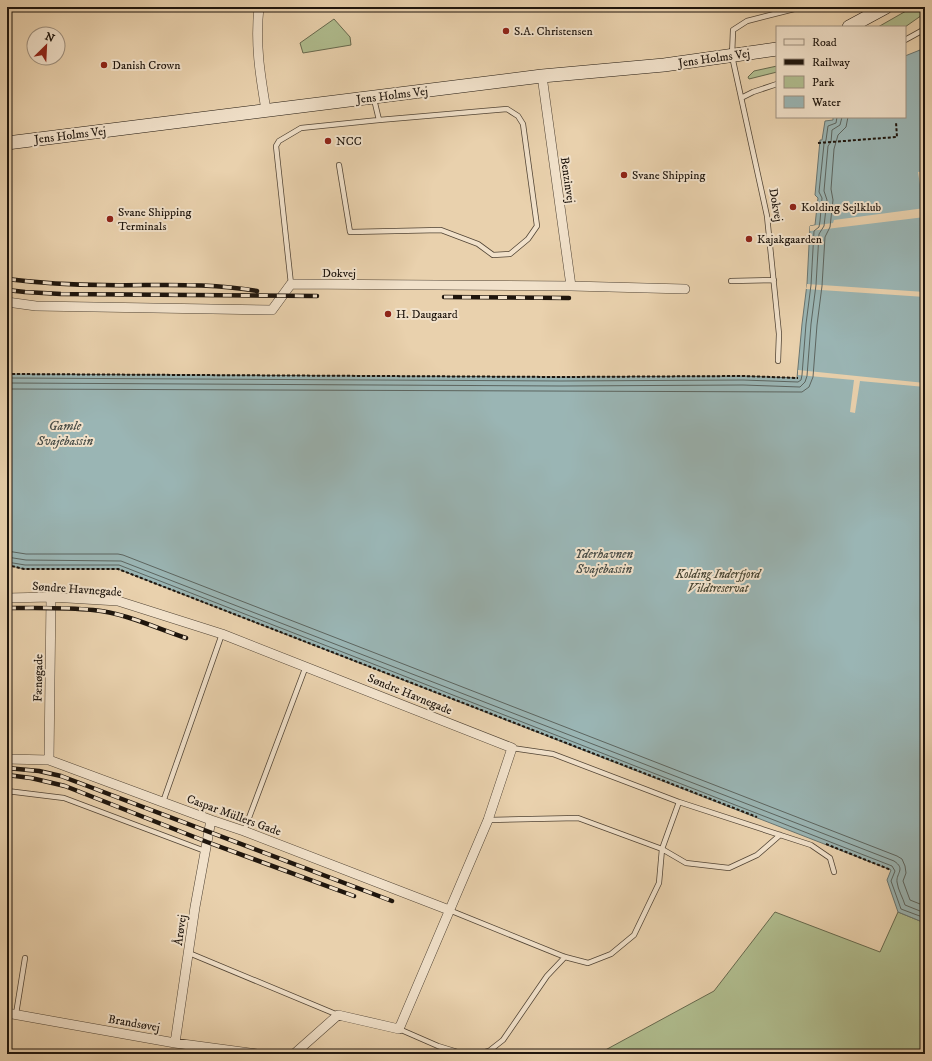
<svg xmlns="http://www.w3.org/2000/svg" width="932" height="1061" font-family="'IM FELL DW Pica',serif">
<rect width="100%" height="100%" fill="#e9d1ad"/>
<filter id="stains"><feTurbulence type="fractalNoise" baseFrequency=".005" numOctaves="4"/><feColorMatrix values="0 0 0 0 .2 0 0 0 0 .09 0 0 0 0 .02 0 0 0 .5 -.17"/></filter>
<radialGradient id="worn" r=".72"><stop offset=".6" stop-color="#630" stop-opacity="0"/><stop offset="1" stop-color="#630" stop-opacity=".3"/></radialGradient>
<path fill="#b0bd8f" stroke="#67694e" d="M913 7H925V13L905 27H878Z
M334 19 350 37 351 45 303 53 300 43Z
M777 66V72L749 79 748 77 754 71Z
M775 912 880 952 898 912 925 923V1054H598L714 991Z"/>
<path fill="#9ab5b4" stroke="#687571" d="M925 48V923L898 912 887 880 891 870 118 569H24L7 565V374L561 377 743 376 797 378 802 324 807 284 810 226 815 225 818 198 815 195 820 140H822L825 121 833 120V117H905V56Z"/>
<path fill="#e9d1ad" d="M925 171V205L923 204 918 172Z
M925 208V217L810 231V226L833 223 834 220Z
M807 284 925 292V297L806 289Z
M798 370 925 383V387L860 381 855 413 850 412 854 380 798 375Z"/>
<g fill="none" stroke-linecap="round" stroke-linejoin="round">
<path stroke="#5c6560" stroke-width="1" d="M7 378 561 381 743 380 798 382 801 380 802 375 806 324 811 285 814 231 819 227 820 221 822 198 819 192 824 144 826 140 828 126 836 123 837 117
M7 383 561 386 743 385 800 387 805 382 807 376 811 324 816 285 819 234 824 226 827 200 824 191 828 146 831 142 832 130 840 125 842 117
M7 389 802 392 809 387 813 377 817 325 822 286 825 237 830 227 833 200 831 189 834 149 838 135 846 127 848 117
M7 551 26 554H118L123 555 897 856 902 859 905 866 906 873 903 881 910 900 925 906
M7 557 26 560 121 561 894 861C906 869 896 873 897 882 898 890 903 898 905 905L925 913
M7 562 25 565H119L892 866 895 871 891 881 901 909 925 918"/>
<g stroke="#514435" stroke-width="6">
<path id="lane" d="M905 40 925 29
M741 98 753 92 777 84
M339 165 350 232 441 230 478 244 493 255 510 254 528 239 537 226 523 124 518 116 507 109 379 120
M731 281 774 280
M291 284 276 146 279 141 301 128 379 120 374 99
M778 361 779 334 767 216 732 56 733 30 747 21 802 7
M7 791 64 798 205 851
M163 802 222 634
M679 802 811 845 830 858 834 872
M488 820 578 818 662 849 679 802 553 754 512 748
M244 831 306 666
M449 910 565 957 588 963 611 954 634 935 659 883 662 849 686 863 729 868 757 855 780 835
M189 953 338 1015
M16 1014 25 958
M399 1029 438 1046 464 1054
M478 1054 489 1051 503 1040 547 976 565 957"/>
</g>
<g stroke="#514435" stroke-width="10">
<path id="street" d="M259 7C255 44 260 74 266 110
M542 76 571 286
M7 302 36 306 272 310 291 284 571 286 685 289
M7 598 51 597 118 601 222 634 512 748 488 820 399 1029 338 1015 294 1054
M7 759 49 760 211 820 244 831 449 910
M49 760 51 597
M7 1013 175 1043 257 1054
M175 1043 195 907 211 820"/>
</g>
<g stroke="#1e150d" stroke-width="14">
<path id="secondary" d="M849 27 886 7
M7 143 542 76 664 65 777 49"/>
</g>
<path stroke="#1e150d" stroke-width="2" stroke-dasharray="3 2" stroke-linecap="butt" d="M818 143 897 137 896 122
M7 374 561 377 743 376 798 378
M7 565 24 569H118L757 817
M826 844 891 870"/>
<use href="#lane" stroke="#f1e1ca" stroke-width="4.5"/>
<use href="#street" stroke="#f1e1ca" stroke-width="9"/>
<use href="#secondary" stroke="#f1e1ca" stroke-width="13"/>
<g stroke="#1e150d" stroke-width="4.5">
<path id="rail" d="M7 279C39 283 72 285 104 285 155 286 206 282 257 291
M7 290 25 292 61 294 317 296
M444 297 569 298
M7 608C35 608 64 607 93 610 125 613 156 628 186 638
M7 768 39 771 61 776 392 901
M7 775 31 778 65 786 207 842 354 896"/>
</g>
<use href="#rail" stroke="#f1e1ca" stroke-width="3" stroke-dasharray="9" stroke-linecap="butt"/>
</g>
<g fill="#8f2418" stroke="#f1e1ca" stroke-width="1.5">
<circle cx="506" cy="31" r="4"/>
<circle cx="104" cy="65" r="4"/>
<circle cx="328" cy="141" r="4"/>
<circle cx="624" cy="175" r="4"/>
<circle cx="793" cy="207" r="4"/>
<circle cx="110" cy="219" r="4"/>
<circle cx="749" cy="239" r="4"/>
<circle cx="388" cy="314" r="4"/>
</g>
<g text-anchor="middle" stroke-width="4" stroke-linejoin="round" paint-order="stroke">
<g font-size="12" fill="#1e150d" stroke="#f1e1ca" text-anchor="start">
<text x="514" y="35">S.A. Christensen</text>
<text x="112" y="69">Danish Crown</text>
<text x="336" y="145">NCC</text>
<text x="632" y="179">Svane Shipping</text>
<text x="801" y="211">Kolding Sejlklub</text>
<text x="118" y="216">Svane Shipping<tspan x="118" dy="14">Terminals</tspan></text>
<text x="757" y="243">Kajakgaarden</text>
<text x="396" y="318">H. Daugaard</text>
</g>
<g font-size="12" fill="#1e150d" stroke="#f1e1ca">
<text transform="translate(714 58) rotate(-8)" y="4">Jens Holms Vej</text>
<text transform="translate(392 95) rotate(-7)" y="4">Jens Holms Vej</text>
<text transform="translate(70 135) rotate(-7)" y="4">Jens Holms Vej</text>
<text transform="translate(568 180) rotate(82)" y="4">Benzinvej</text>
<text transform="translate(776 205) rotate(80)" y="4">Dokvej</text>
<text x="339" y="277">Dokvej</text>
<text transform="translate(77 589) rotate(4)" y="4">Søndre Havnegade</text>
<text transform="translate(38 678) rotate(-89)" y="4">Fænøgade</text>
<text transform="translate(410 694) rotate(22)" y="4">Søndre Havnegade</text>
<text transform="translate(234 815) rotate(20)" y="4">Caspar Müllers Gade</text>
<text transform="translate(180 930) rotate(-82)" y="4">Årøvej</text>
<text transform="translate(134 1023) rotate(10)" y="4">Brandsøvej</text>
</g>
<g font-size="12" font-style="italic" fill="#4a4734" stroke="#f1e1ca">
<text x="718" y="578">Kolding Inderfjord<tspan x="718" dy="14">Vildtreservat</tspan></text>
</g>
<g font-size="13" font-style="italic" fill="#494d47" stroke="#f1e1ca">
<text x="65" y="430">Gamle<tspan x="65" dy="15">Svajebassin</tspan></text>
<text x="604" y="558">Yderhavnen<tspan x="604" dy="15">Svajebassin</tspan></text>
</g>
</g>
<rect width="932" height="1061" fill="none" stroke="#e9d1ad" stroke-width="24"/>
<rect x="8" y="8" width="916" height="1045" fill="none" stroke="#1e150d" stroke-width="2"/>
<rect x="12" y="12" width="908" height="1037" fill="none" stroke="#1e150d"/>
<rect x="776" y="26" width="130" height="92" fill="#f1e1ca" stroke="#9d8f7e"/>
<rect x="784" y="39" width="20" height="6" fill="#f1e1ca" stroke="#9d8f7e"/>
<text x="812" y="46" font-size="12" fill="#1e150d">Road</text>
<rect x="784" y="59" width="20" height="6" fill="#1e150d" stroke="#9d8f7e"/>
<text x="812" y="66" font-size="12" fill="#1e150d">Railway</text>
<rect x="784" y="76" width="20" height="12" fill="#b0bd8f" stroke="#9d8f7e"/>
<text x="812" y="86" font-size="12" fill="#1e150d">Park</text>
<rect x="784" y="96" width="20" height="12" fill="#9ab5b4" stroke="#9d8f7e"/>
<text x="812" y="106" font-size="12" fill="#1e150d">Water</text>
<g transform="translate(46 46) rotate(24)"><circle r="19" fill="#f1e1ca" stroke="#9d8f7e"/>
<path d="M0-3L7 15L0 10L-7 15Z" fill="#8f2418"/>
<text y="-6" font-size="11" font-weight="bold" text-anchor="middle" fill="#1e150d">N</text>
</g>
<rect width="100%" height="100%" filter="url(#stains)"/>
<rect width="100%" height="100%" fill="url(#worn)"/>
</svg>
